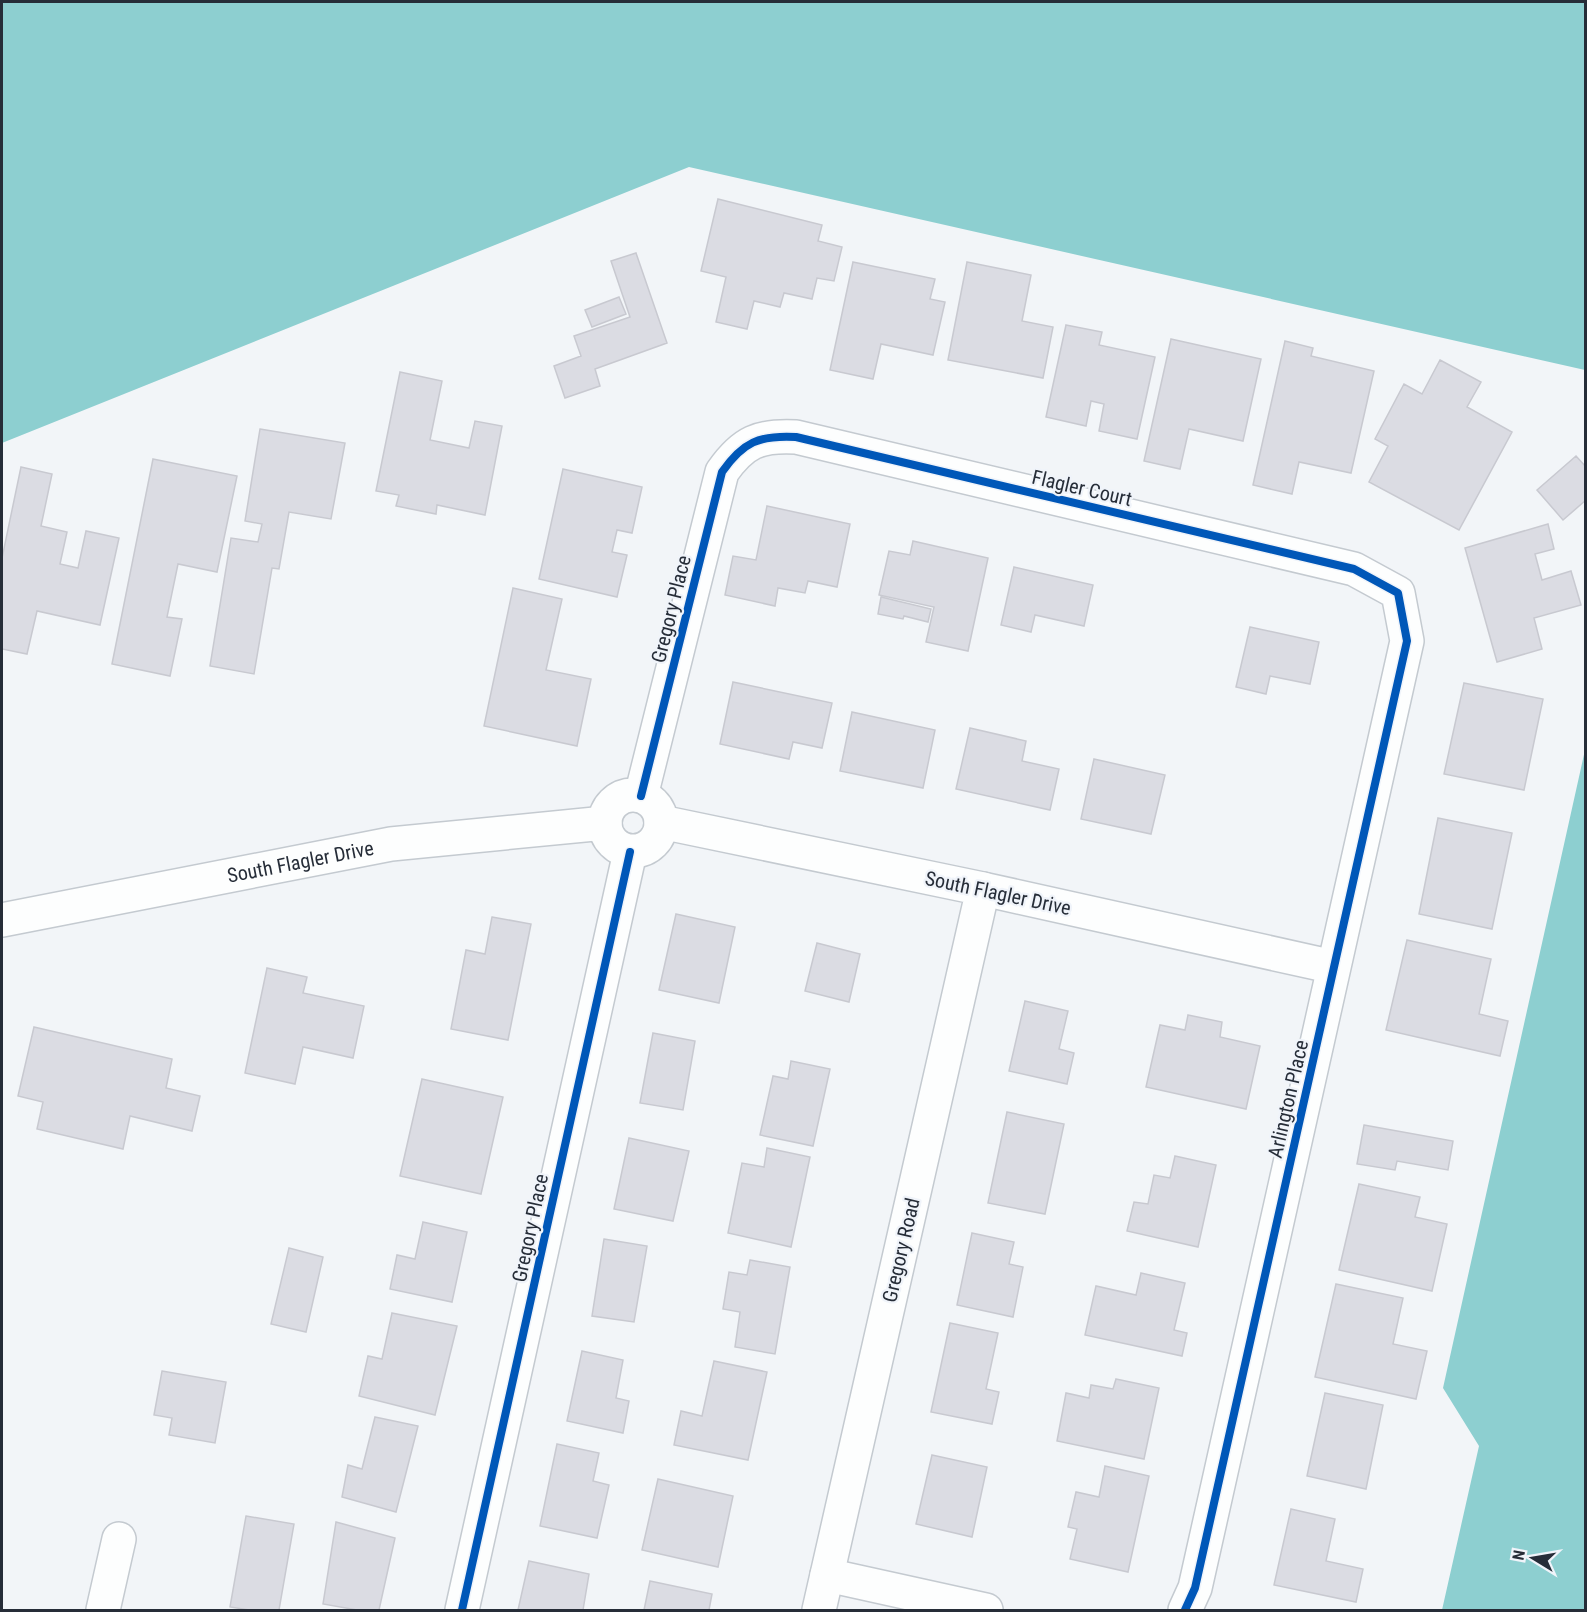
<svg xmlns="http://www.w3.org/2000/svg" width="1587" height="1612" font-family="'Roboto Condensed',sans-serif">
<rect width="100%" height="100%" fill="#f2f5f8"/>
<path fill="#8dcfd0" d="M2 2H1585V370L689 167 2 443Z
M1585 750V1610H1442L1479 1446 1443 1388Z"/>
<path fill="#dbdce3" stroke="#c8c9d0" stroke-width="1.5" d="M718 199 822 225 818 241 842 247 834 281 817 278 812 299 784 293 780 307 754 301 747 329 716 322 726 277 701 271Z
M636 253 667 343 595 369 600 386 565 398 554 366 581 356 574 336 630 317 611 261Z
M853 262 935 279 930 299 945 302 933 355 881 344 873 379 830 370Z
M967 262 1031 275 1022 321 1053 327 1043 378 948 360Z
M619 297 626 314 592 327 585 310Z
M1066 325 1102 332 1099 345 1155 357 1137 439 1099 431 1104 404 1091 401 1086 426 1046 417Z
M1171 339 1261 359 1243 441 1189 429 1180 469 1144 461Z
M1285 341 1313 348 1311 356 1374 371 1351 473 1299 462 1292 494 1253 485Z
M1440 360 1481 382 1467 407 1512 432 1459 530 1369 482 1388 446 1375 439 1404 384 1422 394Z
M400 372 442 381 430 440 469 448 475 421 502 426 485 515 437 505 436 514 396 506 399 495 376 491Z
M260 429 345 443 331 519 289 512 279 569 272 568 254 674 210 666 231 538 258 542 262 524 245 521Z
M1576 456 1586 467V500L1563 520 1537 490Z
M153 459 237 476 217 572 178 564 167 617 182 619 170 676 112 664Z
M21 467 52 474 41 526 67 532 60 564 78 568 86 531 119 538 100 625 37 611 27 654 2 649V558Z
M563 469 642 487 632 533 617 530 612 552 627 555 617 597 539 579Z
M767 506 850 524 837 587 808 581 805 593 778 588 775 606 725 595 733 556 756 560Z
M1548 524 1554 549 1535 554 1542 580 1571 571 1581 605 1534 618 1542 649 1497 662 1465 548Z
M913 541 988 558 968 651 926 642 934 607 879 595 889 551 910 555Z
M1014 567 1093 585 1084 626 1035 615 1031 632 1001 625Z
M513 588 562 599 546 670 591 679 577 746 484 726Z
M881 597 931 609 928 622 904 616 903 619 878 614Z
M1250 627 1319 642 1310 684 1270 676 1266 694 1236 687Z
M733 682 832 703 822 748 793 742 789 759 720 744Z
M1464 683 1543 699 1524 790 1444 774Z
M852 712 935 730 923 788 840 771Z
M970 728 1026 741 1022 761 1059 769 1050 810 956 789Z
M1094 759 1165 775 1151 834 1081 819Z
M1438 818 1512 833 1492 929 1419 914Z
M676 914 735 927 719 1003 659 990Z
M492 917 531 924 508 1040 451 1029 466 950 485 954Z
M1407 940 1491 959 1479 1014 1508 1021 1500 1056 1386 1030Z
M817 943 860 954 849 1002 805 991Z
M267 968 307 977 303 993 364 1006 353 1058 303 1047 295 1084 245 1073Z
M1025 1001 1068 1011 1059 1049 1074 1053 1067 1084 1009 1071Z
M1188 1015 1222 1022 1220 1037 1260 1046 1246 1109 1146 1087 1160 1025 1185 1030Z
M34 1027 172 1059 166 1088 200 1096 192 1131 130 1116 123 1149 37 1129 43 1102 18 1096Z
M653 1033 695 1041 683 1110 640 1103Z
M791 1061 830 1069 813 1146 760 1135 773 1076 788 1079Z
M422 1079 503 1097 481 1194 400 1176Z
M1007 1112 1064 1124 1045 1214 988 1203Z
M1364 1125 1453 1141 1448 1170 1397 1161 1395 1170 1357 1164Z
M629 1138 689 1151 673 1221 614 1209Z
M767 1148 810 1157 791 1247 728 1233 742 1163 764 1167Z
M1175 1156 1216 1165 1198 1247 1127 1231 1134 1202 1148 1204 1154 1175 1170 1178Z
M1359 1184 1420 1197 1415 1217 1447 1224 1432 1291 1339 1270Z
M423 1222 467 1232 452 1302 390 1289 397 1255 415 1259Z
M972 1233 1014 1242 1009 1264 1023 1267 1013 1317 957 1305Z
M604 1239 647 1246 634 1322 592 1316Z
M289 1248 323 1257 306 1332 271 1324Z
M750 1260 790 1267 775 1354 735 1347 740 1312 723 1309 729 1272 747 1275Z
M1141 1273 1185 1283 1174 1330 1187 1333 1182 1356 1085 1335 1096 1286 1136 1295Z
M1336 1284 1403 1298 1393 1344 1427 1351 1416 1399 1315 1377Z
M392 1313 457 1326 435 1415 359 1396 368 1356 382 1359Z
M950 1323 998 1333 986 1389 999 1392 992 1424 931 1412Z
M582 1351 623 1360 616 1398 629 1401 623 1433 567 1421Z
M714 1361 767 1372 748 1460 674 1445 681 1411 702 1416Z
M162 1371 226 1382 215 1443 169 1435 172 1418 154 1415Z
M1116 1379 1159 1388 1144 1459 1057 1441 1066 1393 1089 1398 1091 1385 1113 1389Z
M1325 1393 1383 1405 1366 1489 1307 1476Z
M375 1417 418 1426 396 1512 342 1497 348 1465 362 1469Z
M557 1444 599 1453 593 1481 609 1485 597 1538 540 1526Z
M932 1455 987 1467 972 1537 916 1524Z
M1105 1466 1149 1476 1128 1572 1070 1559 1077 1529 1068 1527 1076 1492 1099 1497Z
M658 1479 733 1496 718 1567 642 1550Z
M1291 1509 1335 1519 1326 1561 1363 1569 1356 1602 1274 1585Z
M246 1516 294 1524 279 1610H249L230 1607Z
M336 1522 395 1538 379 1610H357L323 1604Z
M529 1561 589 1574 583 1610H518Z
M650 1581 712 1594 709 1610H644Z"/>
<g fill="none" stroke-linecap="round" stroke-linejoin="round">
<g stroke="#c4cad0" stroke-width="36">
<path id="minor" d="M641 796 722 472C743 442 759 435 796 437L1354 569 1398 593 1407 641 1195 1588 1185 1610
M983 889 1334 967
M827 1575 986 1610
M103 1610 119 1539
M462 1610 630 852"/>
</g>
<g stroke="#c4cad0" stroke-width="36">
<g id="tertiary">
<circle cx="633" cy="823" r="28"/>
<path d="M661 822 983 889 819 1610"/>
<path id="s1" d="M2 920 391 844 605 823"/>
</g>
</g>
<use href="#minor" stroke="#fdfefe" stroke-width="33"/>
<use href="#tertiary" stroke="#fdfefe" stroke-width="33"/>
<g stroke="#f0f4fa" stroke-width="11">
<path id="cycleway" d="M641 796 722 472C743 442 759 435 796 437L1354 569 1398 593 1407 641 1195 1588 1185 1610
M462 1610 630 852"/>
</g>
<use href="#cycleway" stroke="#0057b8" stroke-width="8"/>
</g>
<g text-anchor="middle" stroke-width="4.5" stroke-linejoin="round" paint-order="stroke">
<g font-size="20" fill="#262d38" stroke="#f0f4fa">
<text transform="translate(1082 488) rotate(13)" y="7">Flagler Court</text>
<text transform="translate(671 609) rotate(-76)" y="7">Gregory Place</text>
<text dy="7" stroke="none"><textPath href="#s1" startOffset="304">South Flagler Drive</textPath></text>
<text transform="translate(998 893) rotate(12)" y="7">South Flagler Drive</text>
<text transform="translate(1288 1099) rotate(-77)" y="7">Arlington Place</text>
<text transform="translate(530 1228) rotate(-78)" y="7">Gregory Place</text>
<text transform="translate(901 1250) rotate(-77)" y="7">Gregory Road</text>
</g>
</g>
<rect width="1587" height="1612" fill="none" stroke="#262d38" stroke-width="6"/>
<g transform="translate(1533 1558) rotate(281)" stroke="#f0f4fa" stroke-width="4.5" paint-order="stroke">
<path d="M0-4.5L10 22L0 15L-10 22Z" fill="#262d38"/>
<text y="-9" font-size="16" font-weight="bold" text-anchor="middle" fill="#262d38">N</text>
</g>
</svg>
